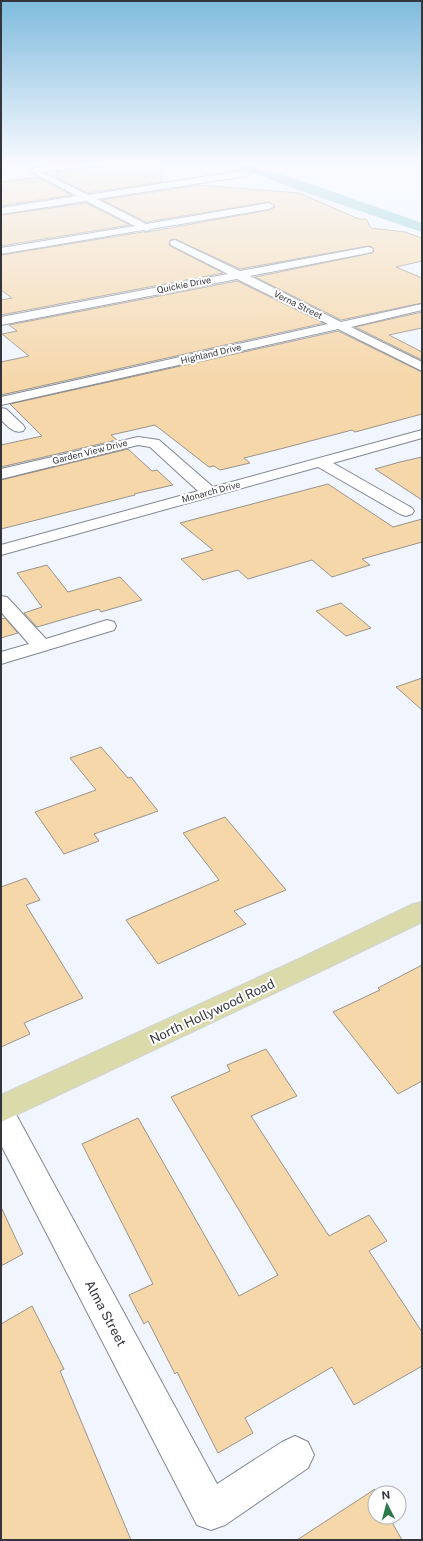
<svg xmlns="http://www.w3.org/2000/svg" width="423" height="1541" font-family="'Public Sans',sans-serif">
<rect width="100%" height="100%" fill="#f0f5fe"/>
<path fill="#83c6cc" d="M234 165H249L308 183 422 223V232L287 186Z"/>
<path fill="#f6d7aa" stroke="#9a9389" d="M107 165H162V182L88 193 51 175 59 174 55 172Z
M38 177 72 195 1 206V182Z
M199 185 299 193 359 219H366L371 228 405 232 422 238V261L396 267 422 278V303L341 320 255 277 372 253 374 251 372 247 368 246 240 269 175 239 170 240 169 244 170 246 223 273 1 315V300L12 298 1 290V255L143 232H148L269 210 275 207 269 202 146 222 102 200Z
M86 203 130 225 1 246V215Z
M237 281 324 323 1 395V362L29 356 2 334 17 331 9 325Z
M422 312V328L389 335 422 352V360L355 327Z
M338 331 422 372V414L355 432 352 430 284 448 244 458 250 463 220 470 214 466 209 467 155 425 111 435 117 440 1 467V445L42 436 10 404Z
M128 449 152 471 157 470 173 485 134 494 135 495 1 529V480Z
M422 457V500L375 469 400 462Z
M328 484 393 527 422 519V542L362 559 370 565 332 577 312 560 248 579 238 570 203 580 181 559 213 550 180 523Z
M47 565 68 592 120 577 142 600 101 612 99 609 37 627 24 613 42 607 17 573Z
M341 603 371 628 346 636 316 611Z
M5 618 18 633 1 638V619Z
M422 678V710L396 687Z
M101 747 128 778 131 777 158 811 94 834 99 841 64 854 35 812 96 790 70 758Z
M225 817 286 890 234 911 246 924 158 964 126 920 219 880 183 833Z
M26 878 40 900 26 905 83 998 24 1023 30 1034 1 1047V887Z
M422 965V1081L398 1094 333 1012 380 990 378 988Z
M266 1049 297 1096 251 1116 329 1236 369 1215 387 1241 369 1251 422 1332V1366L354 1405 332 1367 245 1418 253 1433 218 1453 177 1372 175 1374 148 1321 144 1324 129 1295 153 1284 82 1144 138 1118 239 1296 278 1275 171 1097 230 1071 227 1065Z
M1 1207 23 1254 1 1266Z
M32 1306 64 1369 60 1371 131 1540H1V1324Z
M375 1489V1517H389L402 1540H297Z"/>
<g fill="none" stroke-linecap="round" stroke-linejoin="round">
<g stroke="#818791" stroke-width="2">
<path id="minor" d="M54 165H75L71 168 42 172 88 195 247 170 251 173 247 176 97 199 146 224 269 203 274 206 269 209 151 229 147 231 143 230 1 254V248L135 226 86 201 1 214V208L77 196 30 171 33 168Z
M175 240 240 271 368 247 372 248 373 250 372 252 368 253 250 276 341 322 422 304V310L351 327 422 362V371L338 329 1 405V397L328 324 237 279 1 325V317L228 274 171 245 170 243 171 241Z
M1 408 6 409 23 425 25 428 23 431C13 434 8 426 1 420Z
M422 430V438L333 463 412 508 414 511 412 514 406 516 400 514 318 467 1 555V545L198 491 150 447 138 445 1 479V469L138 437 159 440 213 487Z
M1 596 7 597 46 639 107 620 114 622 116 626 114 630 1 664V652L29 644 1 612Z
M1 1103 12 1107 217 1484 282 1442 295 1436 308 1442 314 1455 308 1468 225 1525 211 1530 197 1525 1 1145Z"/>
</g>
<g stroke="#d2d3d4" stroke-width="2">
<path id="major" d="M422 902V922L319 972 1 1122V1095L301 958 413 904Z"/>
</g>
<use href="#minor" fill="#fff" fill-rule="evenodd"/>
<use href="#major" fill="#dadaaa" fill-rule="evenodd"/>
</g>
<linearGradient id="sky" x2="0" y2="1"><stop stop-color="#7fbbdd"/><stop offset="0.43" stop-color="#f8faff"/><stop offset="1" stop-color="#f8faff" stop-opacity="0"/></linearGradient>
<rect width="423" height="381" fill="url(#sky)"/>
<g text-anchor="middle" stroke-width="4" stroke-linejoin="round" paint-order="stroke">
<g font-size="9" fill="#34363b" stroke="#fff">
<text transform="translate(184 285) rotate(-11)" y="3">Quickie Drive</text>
<text transform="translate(298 305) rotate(26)" y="3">Verna Street</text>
<text transform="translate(211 354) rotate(-13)" y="3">Highland Drive</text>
<text transform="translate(90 452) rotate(-14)" y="3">Garden View Drive</text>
<text transform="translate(211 492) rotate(-15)" y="3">Monarch Drive</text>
</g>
<g font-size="13" fill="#34363b" stroke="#fff">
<text transform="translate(212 1011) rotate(-25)" y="5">North Hollywood Road</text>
<text transform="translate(106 1313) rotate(62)" y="5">Alma Street</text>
</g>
</g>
<rect width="423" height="1541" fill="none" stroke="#34363b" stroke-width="4"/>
<g transform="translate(387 1505) rotate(354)"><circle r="19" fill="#ffffff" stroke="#aeafb1"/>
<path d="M0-3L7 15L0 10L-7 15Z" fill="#2b7949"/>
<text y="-6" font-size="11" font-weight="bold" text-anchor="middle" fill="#34363b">N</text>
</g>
</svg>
